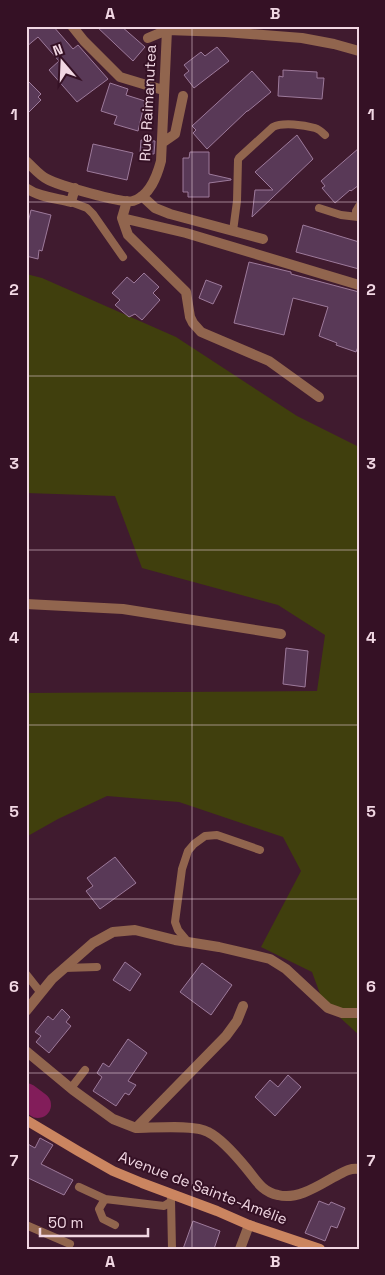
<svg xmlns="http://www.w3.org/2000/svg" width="385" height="1275" font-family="'Space Grotesk',sans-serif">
<rect width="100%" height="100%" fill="#401b2f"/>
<path fill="#403f0d" d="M26 274 42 278 176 337 297 416 359 447V1035L323 1002 312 972 261 947 301 871 283 837 179 802 107 796 58 819 26 837V693L317 691 325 635 278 605 142 568 115 496 26 493Z"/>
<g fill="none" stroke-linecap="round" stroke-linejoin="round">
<path stroke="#821d5a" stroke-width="26" d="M26 1096 38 1105"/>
</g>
<path fill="#593957" stroke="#9d7a9b" d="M26 26H53L73 49 78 45 108 79 77 102 49 70 59 61 38 37 26 47Z
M96 26H121L145 47 133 61Z
M217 47 229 61 194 88 184 75 189 71 184 65 201 52 205 56Z
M283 70 317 72V78H324L322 99 278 96 279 76 283 77Z
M252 71 271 92 248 111H247L207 149 193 133 196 130 192 126Z
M26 79 41 94 38 97 41 100 26 115Z
M110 83 128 89 126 95 145 101 138 131 114 124 117 116 101 111Z
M297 135 313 159 252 217 255 190H273L255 172Z
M141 140 155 141 154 154 140 153Z
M93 144 133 153 127 180 87 171Z
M359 148V185L351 191 350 190 335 203 322 188 325 186 321 181Z
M190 152H209V174L231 179V180L209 183V197H188V192H183V158H189Z
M31 210 51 215 42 251 39 250 38 259 26 256V223H28Z
M303 225 359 242V269L296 252Z
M249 262 291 272V274L359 292V344L356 352 336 345 337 343 319 336 328 307 293 298 284 335 234 323Z
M144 273 159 287 153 293 160 300 142 320 135 314 129 317 115 305 120 300 112 293 127 277 134 283Z
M206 280 222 286 213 304 199 298Z
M286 648 308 651 305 687 283 684Z
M115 857 136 883 100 909 86 891 93 886 87 878Z
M125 962 141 974 130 991 113 980Z
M202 963 232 985 211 1015 180 992Z
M62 1009 70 1017 66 1022 71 1026 49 1053 36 1042 41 1036 35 1032 48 1016 53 1020Z
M128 1039 147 1053 128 1081 136 1085 129 1095 125 1093 116 1106 93 1091 102 1077 97 1073 103 1063 109 1067Z
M288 1075 301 1087 275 1116 255 1097 270 1080 278 1087Z
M40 1138 53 1145 41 1164 73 1180 64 1195 26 1177V1143L35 1148Z
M319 1201 329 1205 331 1202 345 1208 337 1228 331 1226 325 1241 305 1233Z
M193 1221 220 1231 214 1249H183Z"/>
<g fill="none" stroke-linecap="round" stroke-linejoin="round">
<path stroke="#91654e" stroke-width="8" d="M71 202 87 208 93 214 123 257
M359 206 356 211 359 217
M319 208 341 215 358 217
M233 231 237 201 238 160 239 158 273 127C283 122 304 125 315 128 319 129 322 132 325 135
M188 942 178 930 175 922 182 869 188 851 194 844 205 836 217 835 260 850
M64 968 97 967
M26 974 41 993
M71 1088 85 1070
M79 1187 105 1199 164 1206 170 1202
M105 1199 99 1209 103 1219 115 1225
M171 1199 172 1249
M26 1225 70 1244"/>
<path stroke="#91654e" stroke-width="10" d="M72 26 84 41 120 77 163 90
M148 38 167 30 225 32 302 38 334 44 359 51
M162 143 175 134 183 96
M26 161C33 167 39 175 47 179 58 185 123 204 133 201 150 196 157 176 161 161L167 30 166 26
M26 188C39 197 56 198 71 202L75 188
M142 196 155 208 170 214 263 239
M127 201 122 218 186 233 359 285
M122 218 128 235 186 292 190 317 193 323 201 332 269 361 319 397
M26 604 123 609 281 634
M26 1011 52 979 93 943 113 932 135 930 175 940 219 947 270 959 286 969 328 1008 342 1013H359
M26 1051 73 1090 113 1119 136 1128 226 1036 237 1021 243 1006
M136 1128C153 1128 195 1124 208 1132 220 1138 238 1158 247 1169 256 1180 262 1192 278 1195 297 1200 318 1186 334 1177 344 1172 348 1168 359 1169
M240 1249 249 1225"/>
<path stroke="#cb8560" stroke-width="10" d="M26 1120 78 1151 113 1171 142 1183 217 1211 249 1225 320 1249"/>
</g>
<path fill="none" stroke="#f1d7e3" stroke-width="1" stroke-opacity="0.55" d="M192 26V1249M26 202H359M26 376H359M26 550H359M26 725H359M26 899H359M26 1073H359"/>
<g text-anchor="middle" stroke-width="4" stroke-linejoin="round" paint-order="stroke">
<g font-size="15" fill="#f1d7e3" stroke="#351125">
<text transform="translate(148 103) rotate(-87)" y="5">Rue Raimanutea</text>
<text transform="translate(203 1188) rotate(21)" y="5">Avenue de Sainte-Amélie</text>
</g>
</g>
<rect width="385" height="1275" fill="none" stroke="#351125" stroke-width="55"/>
<g transform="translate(62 62) rotate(341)" stroke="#351125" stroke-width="4" paint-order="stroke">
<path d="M0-4L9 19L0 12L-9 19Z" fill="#f1d7e3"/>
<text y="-8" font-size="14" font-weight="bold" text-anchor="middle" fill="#f1d7e3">N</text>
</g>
<path d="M40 1228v8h108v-8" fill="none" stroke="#f1d7e3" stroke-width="2.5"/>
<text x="48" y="1228" font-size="15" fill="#f1d7e3" stroke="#351125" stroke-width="4" paint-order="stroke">50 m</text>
<rect x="28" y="28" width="330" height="1220" fill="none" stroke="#f1d7e3" stroke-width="2"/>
<g font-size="16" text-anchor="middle" font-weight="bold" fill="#f1d7e3">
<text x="110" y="19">A</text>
<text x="275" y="19">B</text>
<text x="14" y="120">1</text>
<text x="371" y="120">1</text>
<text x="14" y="295">2</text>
<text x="371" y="295">2</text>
<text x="14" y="469">3</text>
<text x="371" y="469">3</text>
<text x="14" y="643">4</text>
<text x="371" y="643">4</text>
<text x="14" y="817">5</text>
<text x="371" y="817">5</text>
<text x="14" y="992">6</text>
<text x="371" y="992">6</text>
<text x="14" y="1166">7</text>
<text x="371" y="1166">7</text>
<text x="110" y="1267">A</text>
<text x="275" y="1267">B</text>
</g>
</svg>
